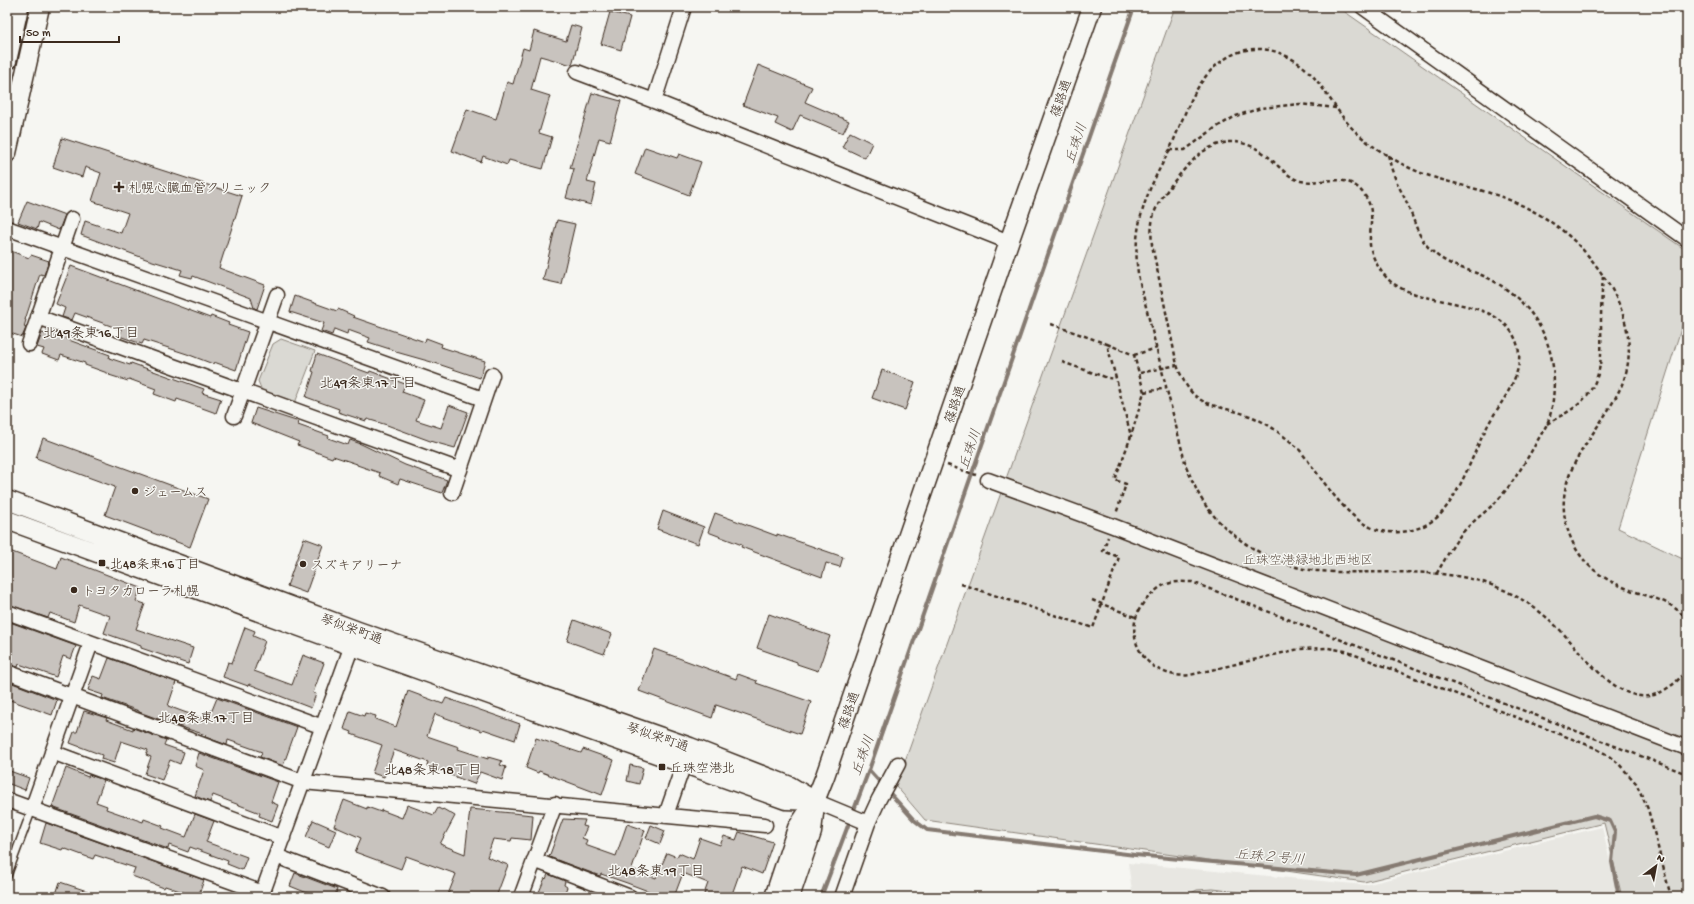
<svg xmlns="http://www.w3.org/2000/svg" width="1694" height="904" font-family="'Gochi Hand','Klee One',sans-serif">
<rect width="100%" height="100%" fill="#f6f6f2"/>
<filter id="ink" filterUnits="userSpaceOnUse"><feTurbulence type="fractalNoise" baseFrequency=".025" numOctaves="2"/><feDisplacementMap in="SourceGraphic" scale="8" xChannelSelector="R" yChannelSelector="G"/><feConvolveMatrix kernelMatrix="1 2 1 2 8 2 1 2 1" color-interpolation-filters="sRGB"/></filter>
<g filter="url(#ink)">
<path fill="#e8e7e2" d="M1602 827 1618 897H1133L1128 863 1365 885Z"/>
<path fill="#dad9d3" stroke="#8a8278" d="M1175 7H1338L1687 251V310L1618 528 1687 561V897H1622L1604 823 1364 882 925 820 896 786Z
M281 339 315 351 295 403 262 391 258 381 273 344Z
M1213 889 1281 897H1183L1197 890Z"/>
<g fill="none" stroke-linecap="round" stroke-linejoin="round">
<path stroke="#857a71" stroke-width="4" d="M869 770 914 820 927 830 1135 855 1356 875 1594 816 1610 821 1615 832 1612 862 1619 897
M821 897 869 770 1134 7"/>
</g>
<path fill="#c8c3be" stroke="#3b2a1e" d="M610 12 630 17 621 50 601 44Z
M571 25 582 28 572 65 540 56 531 90 550 96 539 133 552 137 543 169 509 160 507 165 483 156 481 162 452 151 467 109 496 119 507 82 513 84 523 48 529 50 534 31 566 41Z
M758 65 812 87 805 102 849 121 843 133 800 115 792 132 775 124 778 118 743 105Z
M592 93 621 101 610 141 599 138 587 182 596 184 591 205 566 198 574 169 570 168Z
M850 132 872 143 865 158 842 147Z
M62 138 242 196 219 268 265 285 257 309 254 308 251 298 193 276 192 278 180 275 182 270 146 259 81 235 85 221 121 233 128 213 92 201 101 173 85 167 82 177 53 167Z
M645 147 677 158 679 154 701 162 689 195 635 174Z
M27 201 65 215 59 230 39 222 37 229 18 222Z
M557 220 575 224 561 284 543 280Z
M11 251 29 258 31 255 49 261 44 275 40 274 25 320H26L24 327 26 328 22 337 7 332V263Z
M71 266 210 318 211 316 229 323 228 325 248 332 236 370 214 362 213 364 187 354 144 340 142 344 119 336 122 330 75 313 72 320 62 317 65 308 56 304Z
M295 296 337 311 338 309 354 316 353 317 425 342 426 338 442 344 441 347 485 361 480 378 435 363 396 352V351L368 342 370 338 348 330 347 334 334 329 332 335 321 331 324 323 290 312Z
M47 331 67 336 66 339 110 355 109 358 130 365 131 363 204 389 202 393 221 399 216 413 177 399 176 402 154 394 156 389 129 379 128 381 109 375 110 374 85 365V363L61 355 59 360 42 354 44 349 37 347 42 333 46 334Z
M317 354 369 373 370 371 405 384 402 392 424 400 416 420 441 428 449 405 468 412 455 448 433 442 387 425 367 419 366 421 338 412 339 409 306 397 314 372 312 371Z
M882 370 915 382 905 410 872 398Z
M256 408 299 422 298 425 329 436 328 438 348 445 350 440 361 444 405 465 447 480 442 493 400 479 398 484 379 476 380 473 357 465V464L333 456 332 458 297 445 299 442 251 423Z
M43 438 208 499 190 547 105 515 115 487 36 458Z
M663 511 704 527 698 544 657 529Z
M715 513 777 536V534L843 557 840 567 826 563 822 577 741 547 742 545 708 532Z
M304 538 323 545 306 593 287 586Z
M7 550 57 569 61 557 141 588 136 601 145 604 136 629 193 648 188 664 141 648V646L104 633 110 616 79 605 74 622 50 613 48 618 7 604Z
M769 614 830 636 818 671 797 664V662L757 648Z
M574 620 612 634 604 654 567 641Z
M7 621 76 646 71 659 63 656 56 677 19 664 18 667 7 664Z
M245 627 255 631 253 636 265 641 254 671 292 685 303 655 324 663 313 693 316 694 311 708 249 684 248 686 223 677 228 662 232 663Z
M654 649 736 679 738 674 757 681 756 683 811 702 800 734 716 705 712 718 639 691Z
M109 658 176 682 168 706 184 712 208 720 217 698 297 727 283 766 260 757 262 752 228 740 227 745 205 737 206 735 172 724 139 712V711L102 698 103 695 88 690 93 676 101 679Z
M7 681 57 700 52 715 7 699Z
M408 691 443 704 446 698 520 724 515 740 483 729 482 731 435 714 427 736 459 747 458 749 488 759V757L502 761 500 765 506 767 502 780 480 772 474 784 427 766 428 762 394 750 384 777 372 773 382 745 351 734 352 732 344 729 350 711 364 716 365 713 376 716 375 719 396 727Z
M84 711 107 718 106 720 133 730V728L166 740 164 745 184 752 180 764 170 760 162 780 145 774 151 757 146 755 148 750 121 741 114 763 101 759 102 755 70 743 74 732H77Z
M536 738 581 753 583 749 614 760 602 795 539 771 538 773 526 768Z
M199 753 278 782 271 802 278 805 272 821 259 816 260 813 213 795 210 802 195 796 204 770 195 766Z
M630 765 643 768 639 784 627 781Z
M66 768 88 777 89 775 104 780 96 802 107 806 106 809 143 822 144 819 163 826 162 828 186 837 195 814 214 821 206 842 247 857 242 870 227 864 228 861 190 847 188 852 169 845 168 849 52 807Z
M7 770 29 778 25 790 7 783Z
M344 800 367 809V807L381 812V810L402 818 407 805 434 815 438 808 442 810 443 809 455 816 440 844 465 854 470 809 533 815 531 840 512 838 511 841 493 839 487 857 508 865 496 897H447L456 874 406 856 401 869 355 852 361 838 334 826Z
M563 819 585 820 583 826 587 827 582 838 587 840 585 845 616 856 627 824 645 830 632 869 656 878 667 853 677 857 679 853 693 859 700 838 720 845 724 836 736 840 739 832 773 842 762 874 742 866 731 897H703L708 883 683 873 674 897H655L656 894 627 883 601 874 600 876 549 857Z
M313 820 336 830 329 847 306 837Z
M46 823 204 880 198 897 165 886 164 888 132 876 135 868 95 855 93 859 63 848 62 850 40 843Z
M651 825 665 831 660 844 646 838Z
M295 873 337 889 335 897H317L290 886Z
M548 874 565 881 564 885 567 887 563 897H553L539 892 545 878 546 879Z
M60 882 99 895 98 897H55Z"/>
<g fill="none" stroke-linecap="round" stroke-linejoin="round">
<g stroke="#3b2a1e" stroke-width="10">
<path id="service" d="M7 876 32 809"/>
</g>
<g stroke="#3b2a1e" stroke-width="17">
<path id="minor" d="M1363 7 1687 239
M577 72 654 101 1009 242
M654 101 684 7
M7 228 483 399
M38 317 460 470
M29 344 72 219
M234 416 277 295
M988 480 1113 526 1687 748
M452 493 492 375
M7 612 323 727
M7 672 303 782 765 825
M52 752 283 838
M7 800 263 893
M815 801 868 823 842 897
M32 809 91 643
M666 815 687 755
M868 823 879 799 898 764
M276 856 383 897
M534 860 630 897
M261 897 355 637
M521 897 555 804"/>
</g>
<g stroke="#3b2a1e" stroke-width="21">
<path id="tertiary" d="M7 61 19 7
M7 153 40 7
M7 500 358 631 690 747 790 786 815 801
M7 520 352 646 786 800 813 801
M774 897 797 828 815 801 825 776 1009 242 1092 7
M790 897 812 832 815 804"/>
</g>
<path stroke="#3b2a1e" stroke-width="2.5" stroke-dasharray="4 3" stroke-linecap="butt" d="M1228 142C1248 141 1264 151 1278 166 1285 172 1292 179 1301 181 1324 185 1350 169 1367 199 1375 213 1369 229 1370 245 1372 258 1380 272 1390 281 1425 310 1505 294 1518 347 1525 376 1499 403 1487 427 1473 453 1463 487 1444 510 1436 521 1422 528 1408 531 1396 533 1382 533 1370 527 1343 515 1317 471 1298 448 1284 436 1268 423 1250 416 1211 402 1193 410 1177 365L1152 245C1151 234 1151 224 1154 214 1158 198 1191 159 1204 151 1212 146 1219 144 1228 142Z
M1169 150H1185L1215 128 1236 116 1261 108 1300 104 1336 108
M1388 155C1390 162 1391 169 1394 175 1398 187 1405 197 1409 208 1415 223 1418 236 1429 248 1448 268 1465 267 1488 278 1523 296 1548 327 1553 367 1555 383 1554 411 1546 426 1533 448 1519 475 1502 495 1490 510 1471 521 1459 537 1451 548 1444 561 1437 573
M1051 324 1107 344 1131 436 1115 480 1126 484 1116 514
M1107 344 1134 355 1144 392 1131 436
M1134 355 1157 348
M1062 362 1108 378 1115 379
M1140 373 1177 365
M1144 392 1167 388
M1547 424C1559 416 1573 411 1583 400 1605 376 1601 351 1601 321 1601 306 1602 291 1603 275
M947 465 976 475
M961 584 1093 628 1119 557 1103 551 1108 537
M1092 600 1135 617
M1687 621C1674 600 1650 598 1628 589 1604 580 1584 566 1573 543 1541 475 1600 438 1623 382 1637 346 1624 304 1602 274 1573 231 1533 205 1483 191 1456 183 1427 178 1402 164 1384 154 1365 142 1351 127 1329 103 1318 70 1286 56 1273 49 1257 47 1242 51 1198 65 1187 111 1170 149 1166 157 1161 166 1157 174 1140 208 1132 241 1139 279L1186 466C1192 480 1197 493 1206 506 1231 540 1275 567 1318 571 1381 576 1447 563 1506 591 1525 600 1543 613 1558 628 1582 651 1622 715 1663 691 1673 685 1682 678 1687 668
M1671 897 1648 809 1636 783 1618 763 1606 754 1593 747 1345 651 1328 648 1299 649 1190 675C1142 681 1114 626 1152 594 1156 590 1162 585 1167 584 1175 581 1184 582 1192 582L1687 774"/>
<use href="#service" stroke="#f6f6f2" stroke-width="7"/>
<use href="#minor" stroke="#f6f6f2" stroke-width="14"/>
<use href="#tertiary" stroke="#f6f6f2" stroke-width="18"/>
</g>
</g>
<g fill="#3b2a1e" stroke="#f6f6f2" stroke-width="1.5">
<path d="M117 181h4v4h4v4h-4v4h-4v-4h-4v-4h4z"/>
<circle cx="135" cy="491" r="4"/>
<rect x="98" y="559" width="8" height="8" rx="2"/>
<circle cx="303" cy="564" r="4"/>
<circle cx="74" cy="590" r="4"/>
<rect x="658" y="763" width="8" height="8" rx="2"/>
</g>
<g text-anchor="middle" stroke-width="3" stroke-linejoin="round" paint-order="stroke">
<g font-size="13" fill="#3b2a1e" stroke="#f6f6f2">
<text transform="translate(1060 98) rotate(-71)" y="5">篠路通</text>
<text transform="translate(954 404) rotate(-71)" y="5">篠路通</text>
<text transform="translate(352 628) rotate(20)" y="5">琴似栄町通</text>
<text transform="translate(848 710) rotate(-71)" y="5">篠路通</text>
<text transform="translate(658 736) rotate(19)" y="5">琴似栄町通</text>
</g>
<g font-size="13" fill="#3b2a1e" stroke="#f6f6f2" text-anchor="start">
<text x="128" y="192">札幌心臓血管クリニック</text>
<text x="143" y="496">ジェームス</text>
<text x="110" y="568">北48条東16丁目</text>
<text x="311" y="569">スズキアリーナ</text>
<text x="82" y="595">トヨタカローラ札幌</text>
<text x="670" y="772">丘珠空港北</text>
</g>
<g font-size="13" fill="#63564b" stroke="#f6f6f2">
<text x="1308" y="564">丘珠空港緑地北西地区</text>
</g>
<g font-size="14" font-style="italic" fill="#605248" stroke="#f6f6f2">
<text transform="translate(1075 143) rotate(-71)" y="5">丘珠川</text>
<text transform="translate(969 449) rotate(-71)" y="5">丘珠川</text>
<text transform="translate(862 755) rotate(-70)" y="5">丘珠川</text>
<text transform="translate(1270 856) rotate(5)" y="5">丘珠２号川</text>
</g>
<g font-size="14" fill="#3b2a1e" stroke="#f6f6f2">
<text x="91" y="337">北49条東16丁目</text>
<text x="368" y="387">北49条東17丁目</text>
<text x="206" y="722">北48条東17丁目</text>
<text x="433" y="774">北48条東18丁目</text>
<text x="656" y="875">北48条東19丁目</text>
</g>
</g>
<rect width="1694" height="904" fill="none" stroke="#f6f6f2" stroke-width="24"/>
<rect x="12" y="12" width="1670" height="880" fill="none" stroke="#3b2a1e" stroke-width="1.5" filter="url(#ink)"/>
<g transform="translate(1656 866) rotate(32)" stroke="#f6f6f2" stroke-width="3" paint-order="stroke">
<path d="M0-3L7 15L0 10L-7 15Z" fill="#3b2a1e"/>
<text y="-6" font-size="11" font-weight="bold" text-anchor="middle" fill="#3b2a1e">N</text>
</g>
<path d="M20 36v6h99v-6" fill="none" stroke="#3b2a1e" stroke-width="2"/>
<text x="26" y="36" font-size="12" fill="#3b2a1e" stroke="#f6f6f2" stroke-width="3" paint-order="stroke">50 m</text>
</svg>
